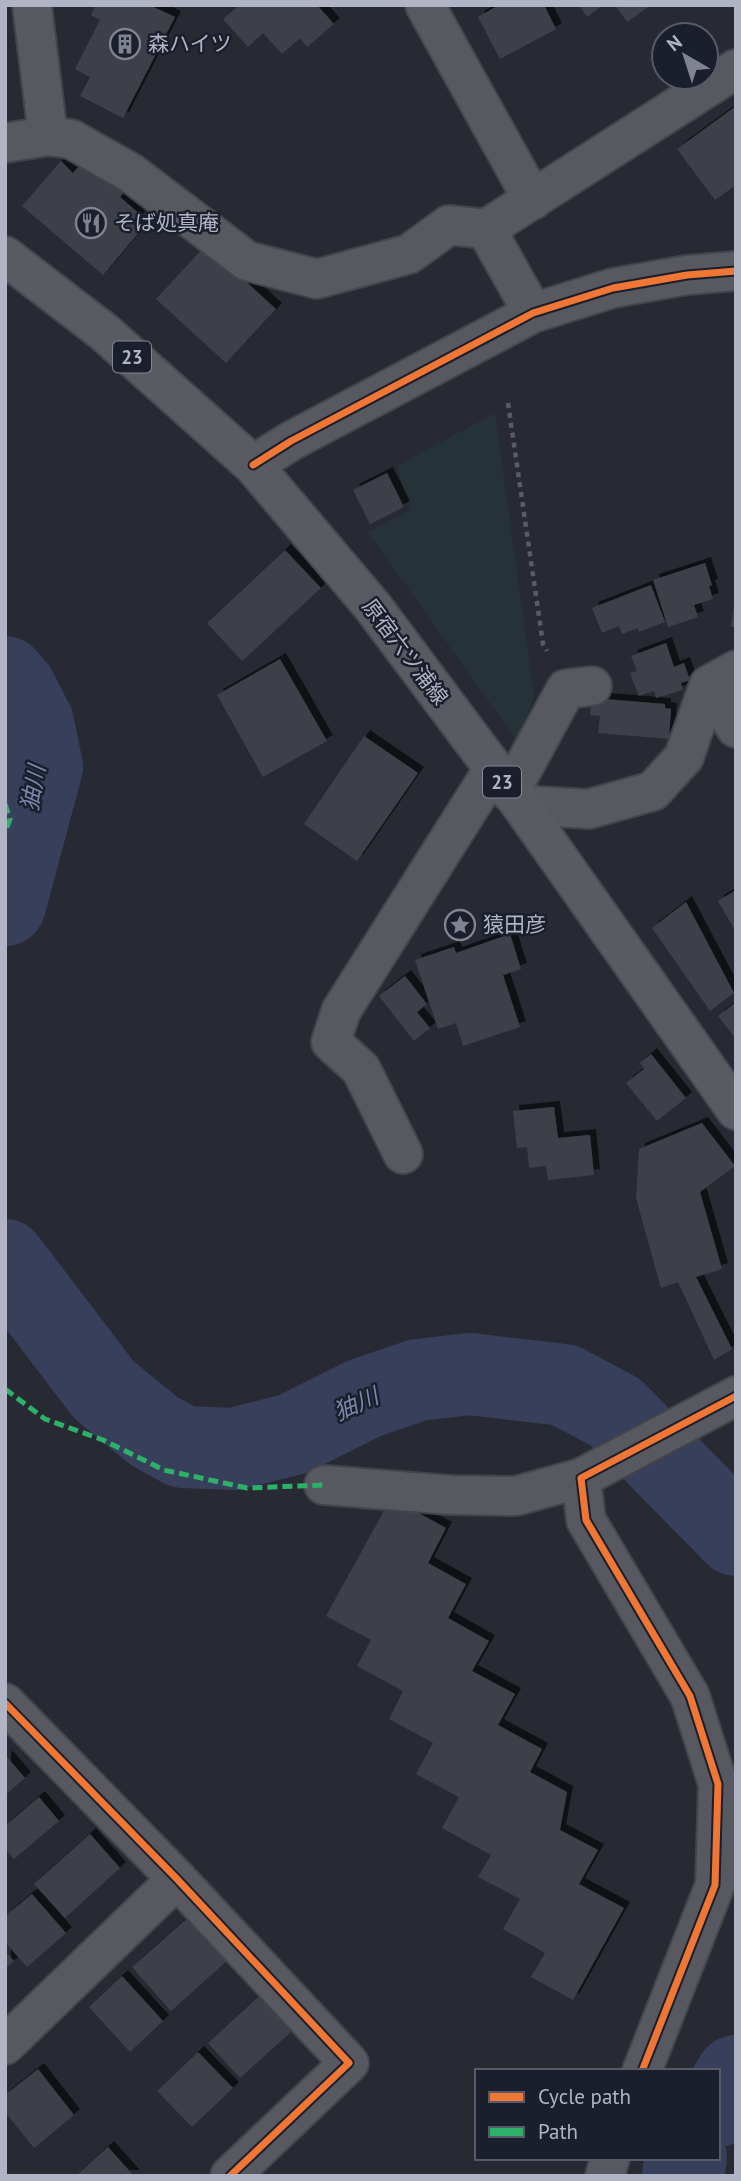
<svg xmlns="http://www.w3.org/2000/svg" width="741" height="2181" font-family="'PT Sans','Noto Sans JP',sans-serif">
<defs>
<filter id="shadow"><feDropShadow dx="6" dy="-6" stdDeviation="0" flood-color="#0009"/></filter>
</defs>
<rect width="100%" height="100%" fill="#272a32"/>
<path fill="#253338" d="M495 413 534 697 517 741 368 532 410 510 397 466Z"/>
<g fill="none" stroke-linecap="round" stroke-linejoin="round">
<path stroke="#373f5b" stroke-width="82" d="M5 677 16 690 33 723 42 767 5 905
M5 1260 104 1390 154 1431 183 1447 234 1449 293 1434 365 1398 418 1380 470 1374 564 1385 615 1412 736 1535
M718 2106 736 2076
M683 2176 686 2158"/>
</g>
<path fill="#3e4048" filter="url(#shadow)" d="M96 5H149L175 17 123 118 80 96 90 77 75 69 100 20 91 15Z
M239 5H317L334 24 307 47 300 38 282 54 263 33 248 47 223 19Z
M499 5H544L556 29 500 59 478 17Z
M579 5H603L587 17Z
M615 5H651L627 22Z
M736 106V185L715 200 677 149Z
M85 159 124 192 120 197 141 215 133 224 141 230 103 275 22 206 61 161 73 173Z
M206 245 276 309 226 363 156 299Z
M387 473 404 507 370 524 353 490Z
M285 550 321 588 242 661 207 623Z
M705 563 712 585 709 586 713 599 694 605 698 617 668 627 653 580Z
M651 585 665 622 639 632 638 628 622 634 619 626 602 633 592 608Z
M734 604H736V627H731Z
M666 643 674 667 684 663 690 680 681 683 683 690 656 698 654 691 639 696 630 673 637 671 631 656Z
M280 659 327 741 263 777 217 695Z
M592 698 665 704V708L671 709 669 739 598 733 600 716 590 715Z
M364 736 418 773 357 861 304 824Z
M736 890V932L718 901Z
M686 902 734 993 710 1011 652 928Z
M510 934 521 969 503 975 520 1027 463 1046 456 1023 438 1029 415 960 454 947 456 953Z
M405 976 427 1004 417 1012 430 1028 414 1041 379 996Z
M736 1002V1039L718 1016Z
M651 1054 686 1098 657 1121 626 1083 644 1069 640 1063Z
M554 1107 558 1138 590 1135 594 1175 548 1180 546 1166 529 1168 527 1147 517 1148 513 1111Z
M702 1123 735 1166 700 1192 722 1269 696 1277 732 1349 714 1360 678 1282 661 1288 636 1198 639 1149Z
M391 1498 446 1528 428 1563 466 1584 448 1618 489 1641 472 1671 515 1694 498 1725 542 1749 530 1772 567 1792 560 1830 598 1850 579 1884 624 1908 573 2000 531 1977 545 1953 503 1929 520 1899 478 1877 491 1855 442 1828 459 1797 416 1774 433 1743 389 1719 403 1691 357 1666 371 1640 326 1616Z
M7 1757 25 1778 5 1795V1758Z
M39 1797 59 1821 14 1859 5 1849V1826Z
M90 1834 120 1868 65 1918 34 1884Z
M32 1894 66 1933 27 1967 5 1942V1916Z
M191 1915 229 1959 171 2011 132 1967Z
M5 1951 14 1961 5 1969Z
M122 1976 163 2021 130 2052 89 2007Z
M259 1996 291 2032 240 2078 208 2043Z
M198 2052 233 2088 192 2127 157 2091Z
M38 2069 74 2115 34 2148 5 2112V2095Z
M108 2147 134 2176H76Z"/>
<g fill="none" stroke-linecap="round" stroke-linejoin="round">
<g stroke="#43454b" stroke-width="42">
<path id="minor" d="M32 5 48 136
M425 5 533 200
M5 143 48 136 71 139 131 173 247 261 317 279 409 254 449 225 486 229
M533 313 486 229 736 69
M253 465 291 441 533 313 613 288 687 275 736 271
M709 685 736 728
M510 792 566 689 592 686
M521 805 589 809 653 791 684 757 709 685 736 670
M403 1154 361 1069 331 1042 341 1011 493 770
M581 1478 586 1520 690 1696 718 1784 715 1885 642 2071
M324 1485 450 1495 516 1496 581 1478 736 1396
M5 1703 177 1879 349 2063 230 2176
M5 2045 177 1879
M605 2176 610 2158"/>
</g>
<g stroke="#44474f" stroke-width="42">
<path id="major" d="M5 256 104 332 253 465 373 607 521 805 736 1110"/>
</g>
<path stroke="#5a5c64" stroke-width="4.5" stroke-dasharray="5 5" stroke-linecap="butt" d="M508 403 543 644 547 651"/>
<use href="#minor" stroke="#575860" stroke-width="38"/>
<use href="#major" stroke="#595a62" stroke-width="38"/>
<path stroke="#2db169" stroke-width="5" stroke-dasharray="10 5" stroke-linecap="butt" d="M5 804 10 819 5 833
M5 1389 45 1419 103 1440 164 1470 247 1488 324 1485"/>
<g stroke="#1b1f2c" stroke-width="11">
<path id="cycleway" d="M253 465 291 441 533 313 613 288 687 275 736 271
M5 1703 177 1879 349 2063 230 2176
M642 2071 715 1885 718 1784 690 1696 586 1520 581 1478 736 1396"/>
</g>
<use href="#cycleway" stroke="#f07635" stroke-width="7"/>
</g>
<defs>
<g id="building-ring" transform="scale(1.575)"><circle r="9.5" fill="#1b1f2c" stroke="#808491" stroke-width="1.5"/><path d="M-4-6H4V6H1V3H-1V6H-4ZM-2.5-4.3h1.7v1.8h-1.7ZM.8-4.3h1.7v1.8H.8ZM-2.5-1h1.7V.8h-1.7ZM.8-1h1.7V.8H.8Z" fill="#808491"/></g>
<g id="restaurant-ring" transform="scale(1.575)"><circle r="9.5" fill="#1b1f2c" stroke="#808491" stroke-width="1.5"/><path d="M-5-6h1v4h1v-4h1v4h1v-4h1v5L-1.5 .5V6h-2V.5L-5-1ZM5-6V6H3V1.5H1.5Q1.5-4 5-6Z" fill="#808491"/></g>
<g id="sight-ring" transform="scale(1.575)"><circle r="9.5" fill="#1b1f2c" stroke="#808491" stroke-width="1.5"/><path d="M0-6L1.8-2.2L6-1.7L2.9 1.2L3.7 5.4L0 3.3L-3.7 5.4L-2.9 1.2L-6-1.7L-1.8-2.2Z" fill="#808491"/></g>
</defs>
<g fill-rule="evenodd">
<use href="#building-ring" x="125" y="44"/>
<use href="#restaurant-ring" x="91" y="223"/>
<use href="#sight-ring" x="460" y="925"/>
</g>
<g text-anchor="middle" stroke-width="5" stroke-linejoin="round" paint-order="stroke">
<g fill="#1b1f2c" stroke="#838796" stroke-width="2">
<rect x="113" y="341.5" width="38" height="31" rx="5"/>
<rect x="483" y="766.5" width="38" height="31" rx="5"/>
</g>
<g font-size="19" font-weight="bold" fill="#b0b4c4">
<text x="132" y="364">23</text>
<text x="502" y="789">23</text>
</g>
<g font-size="21" fill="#b0b4c4" stroke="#1b1f2c" text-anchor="start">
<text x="148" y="51">森ハイツ</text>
<text x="114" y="230">そば処真庵</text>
<text x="483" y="932">猿田彦</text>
</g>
<g font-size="21" fill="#b0b4c4" stroke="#1b1f2c">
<text transform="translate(405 652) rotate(53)" y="7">原宿六ツ浦線</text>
</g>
<g font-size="23" font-style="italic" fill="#7a86aa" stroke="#1b1f2c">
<text transform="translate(33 788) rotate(-80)" y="8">㹨川</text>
<text transform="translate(356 1404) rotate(-24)" y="8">㹨川</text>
</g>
</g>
<rect width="741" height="2181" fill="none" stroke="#b0b4c4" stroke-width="14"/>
<rect x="475" y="2069" width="245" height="91" fill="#1b1f2c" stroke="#575b69" stroke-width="2"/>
<rect x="489" y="2092" width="35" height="10" fill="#f07635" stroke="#575b69" stroke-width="2"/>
<text x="538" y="2104" font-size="21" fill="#b0b4c4">Cycle path</text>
<rect x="489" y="2127" width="35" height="10" fill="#2db169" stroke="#575b69" stroke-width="2"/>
<text x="538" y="2139" font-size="21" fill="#b0b4c4">Path</text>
<g transform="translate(685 56) rotate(321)"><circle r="33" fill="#1b1f2c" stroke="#575b69" stroke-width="2"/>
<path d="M0-5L12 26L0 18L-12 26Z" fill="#808491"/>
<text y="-10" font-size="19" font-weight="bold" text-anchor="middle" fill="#b0b4c4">N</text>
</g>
</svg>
